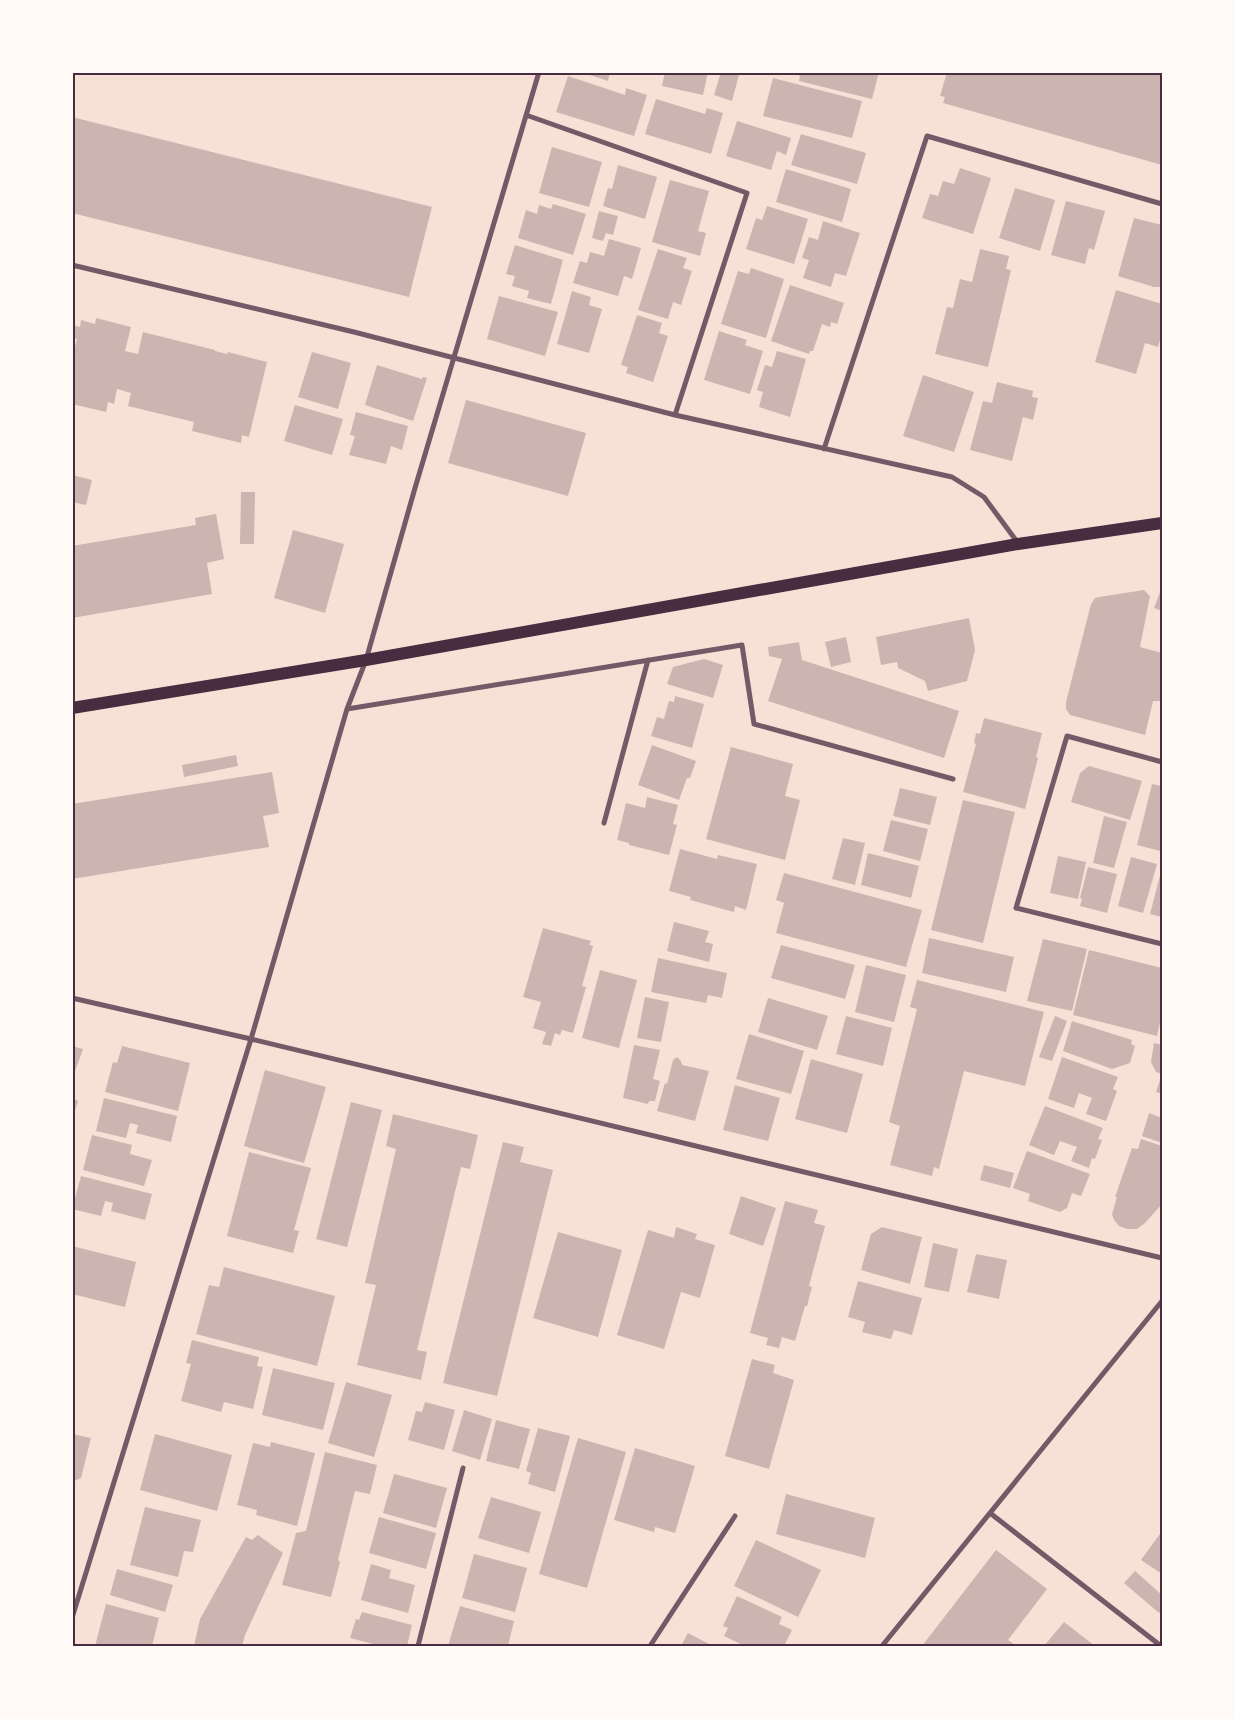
<svg xmlns="http://www.w3.org/2000/svg" width="1235" height="1719" font-family="Poppins,sans-serif">
<rect width="100%" height="100%" fill="#f7e1d7"/>
<path fill="#ccb4b1" d="M581 72H610L608 81Z
M665 72H708L703 95 662 86Z
M721 72H729L739 75 732 101 714 95Z
M790 72H879L872 99 799 81 800 76Z
M947 72H1162V165L943 103 945 97 940 96Z
M568 76 625 95 626 88 647 95 634 136 556 112Z
M773 78 862 101 852 138 763 116Z
M656 99 705 114 707 108 723 113 711 154 645 134Z
M72 117 432 207 409 297 72 213Z
M737 121 791 138 786 155 777 151 771 170 726 156Z
M801 134 866 153 857 184 791 165Z
M552 147 602 162 589 207 539 193Z
M618 165 657 177 645 219 603 206 608 188 612 189Z
M960 168 991 178 973 234 922 218 930 194 938 196 943 181 954 184Z
M786 169 851 189 842 222 776 202Z
M670 180 709 191 698 231 706 233 700 256 652 242Z
M1015 188 1055 200 1040 251 999 238Z
M1066 201 1105 211 1094 250 1089 248 1085 264 1051 255Z
M553 204 586 214 573 255 518 238 526 210 537 214 539 205 551 209Z
M767 206 808 219 794 264 746 249 756 218 762 220Z
M599 211 618 216 613 235 606 233 603 241 592 238Z
M1134 218 1162 225V287H1154L1118 276Z
M823 221 860 233 846 276 835 273 831 287 803 278 809 260 802 258 809 237 818 240Z
M609 239 641 248 632 279 624 276 618 296 573 283 580 261 587 263 590 252 604 256Z
M515 245 563 260 551 304 527 298 529 291 512 286 515 276 506 274Z
M658 249 687 258 683 268 692 271 681 305 673 302 668 319 638 310Z
M980 249 1009 256 1006 269 1011 270 988 367 935 354 947 307 953 308 960 279 972 282Z
M751 268 784 279 766 338 721 324 738 271 749 274Z
M790 285 844 303 837 324 831 322 830 327 822 324 813 351H810L809 354 771 341Z
M1116 290 1162 304V333L1158 347 1145 343 1136 374 1095 362Z
M572 291 591 297 589 305 602 309 589 353 557 344Z
M499 296 558 312 545 356 487 339Z
M637 315 662 323 659 333 668 336 653 382 626 373 628 367 621 365Z
M96 318 131 327 125 351 138 354 143 332 215 350V351L227 354 228 352 267 362 249 437 242 435 241 443 192 431 194 422 128 406 131 393 117 389 114 404 108 402 106 412 72 404V358L77 339 72 338V325L80 327 81 320 95 324Z
M719 331 747 340 745 345 763 351 750 394 704 380Z
M777 351 806 359 790 417 759 407 763 392 757 390 765 365 772 367Z
M312 352 351 363 338 409 298 397Z
M377 365 422 379 423 377 427 378 413 421 365 405Z
M923 375 974 392 954 452 903 436Z
M997 382 1033 391 1032 397 1038 398 1033 420 1023 417 1012 461 970 450 983 401 992 403Z
M466 400 586 433 568 496 448 463Z
M295 405 343 419 332 455 284 441Z
M356 412 408 426 402 450 391 446 386 464 349 455 355 436 350 435Z
M72 475 92 480 86 505 72 502Z
M241 492H255L254 544H240Z
M216 514 224 559 207 563 212 594 72 618V546L196 525 195 518Z
M293 530 344 544 325 613 274 598Z
M1162 587V611L1154 608Z
M1144 590 1150 596 1140 647 1162 653V687L1160 701H1153L1145 735 1070 715 1066 709V702L1091 604 1095 598 1099 597Z
M969 618 975 650 967 681 928 691 925 681 898 668 897 662 881 665 876 637Z
M846 637 851 662 831 667 825 642Z
M799 642 802 660 959 711 944 758 768 701 782 659 769 656 768 647Z
M704 659 723 665 713 698 667 684 673 667Z
M675 696 704 704 692 748 651 736 657 717 664 719 669 701 674 702Z
M984 718 1042 733 1036 757 1038 758 1025 809 963 792 976 744 974 743 976 733 980 734Z
M652 745 696 761 690 778H687L679 800 638 785Z
M731 747 793 764 785 796 800 800 785 860 706 839Z
M236 755 238 766 184 777 182 765Z
M1089 766 1142 781 1130 820 1071 802 1080 773Z
M272 772 279 813 263 816 269 847 72 879V804Z
M1152 784 1162 786V840L1160 851 1137 845Z
M900 788 937 797 930 825 893 816Z
M647 797 678 805 673 824 677 825 669 855 629 845V843L617 840 626 803 645 808Z
M963 800 1015 812 983 943 931 930Z
M1104 816 1127 822 1114 868 1093 863Z
M891 820 928 829 920 861 883 851Z
M843 838 865 843 855 885 832 879Z
M680 849 717 859 718 855 757 864 746 910 735 906 734 912 690 900 691 897 669 891Z
M868 853 919 866 911 898 861 885Z
M1058 856 1086 862 1078 899 1050 893Z
M1131 857 1157 864 1143 913 1118 906Z
M1088 867 1117 874 1107 913 1080 906 1082 899 1080 898Z
M1162 868V917L1150 914Z
M784 873 922 910 906 967 776 933 784 903 776 900Z
M674 922 709 931 705 942 713 944 709 962 667 951Z
M543 928 591 941 589 945 593 946 582 986 586 987 573 1033 562 1030 560 1035 555 1033 551 1046 542 1044 546 1032 533 1028 541 1002 523 997Z
M929 938 1014 957 1006 992 922 973Z
M1043 939 1087 949 1072 1011 1027 1001Z
M781 945 855 965 845 999 771 978Z
M1089 950 1162 968V1014L1157 1036 1073 1015Z
M658 958 727 973 722 998 708 995 706 1003 651 992Z
M866 965 906 975 894 1022 855 1012Z
M600 970 637 980 619 1048 582 1038Z
M917 980 1044 1012 1025 1086 964 1071 939 1169 934 1167 932 1176 890 1165 900 1126 889 1122 917 1009 910 1007Z
M645 997 669 1002 661 1042 637 1038Z
M768 998 828 1016 817 1050 758 1032Z
M846 1016 892 1028 883 1066 836 1054Z
M1055 1016 1067 1021 1052 1061 1039 1057Z
M1072 1021 1132 1040 1131 1044 1135 1046 1130 1063 1112 1069 1063 1051Z
M749 1034 804 1051 791 1094 736 1079Z
M1154 1043 1162 1045V1094L1156 1092 1162 1074 1156 1072 1151 1062Z
M634 1045 660 1050 653 1079 660 1081 655 1101H649L648 1104 623 1098Z
M72 1046 83 1049 74 1074 72 1073Z
M122 1046 190 1063 178 1111 105 1092 113 1062 117 1063Z
M677 1057 681 1061 682 1065 709 1071 695 1121 657 1111 665 1083 667 1084 673 1060Z
M1062 1057 1118 1077 1113 1089 1117 1091 1106 1121 1086 1114 1092 1098 1079 1093 1074 1108 1048 1099Z
M811 1059 863 1074 847 1133 795 1119Z
M265 1070 326 1087 304 1163 244 1146Z
M735 1085 780 1098 768 1141 723 1130Z
M72 1098 78 1101 73 1117H72Z
M104 1098 177 1116 171 1142 136 1133 138 1125 130 1123 126 1138 96 1131Z
M351 1102 382 1110 347 1247 316 1239Z
M1045 1106 1103 1128 1098 1139 1102 1140 1095 1159 1092 1158 1089 1168 1071 1161 1077 1147 1060 1141 1054 1155 1029 1145Z
M1149 1113 1162 1118V1143L1142 1136Z
M393 1114 478 1135 470 1169 461 1167 417 1350 427 1352 421 1380 357 1365 376 1285 365 1283 396 1149 386 1146Z
M92 1135 132 1145 130 1154 152 1160 144 1186 83 1170Z
M1141 1139 1162 1146V1204L1145 1223 1137 1229H1127L1119 1226 1114 1220 1112 1214 1117 1197H1115L1132 1148 1138 1149Z
M503 1142 524 1147 520 1162 553 1170 497 1396 443 1383Z
M1027 1151 1090 1174 1081 1196 1072 1193 1067 1208 1060 1212 1028 1201 1030 1194 1013 1188Z
M249 1152 311 1168 294 1230 299 1231 293 1253 227 1236Z
M984 1165 1014 1173 1010 1188 980 1180Z
M81 1176 152 1194 145 1220 111 1211 113 1203 105 1201 101 1216 72 1209Z
M741 1196 776 1208 763 1246 729 1234Z
M785 1201 818 1210 814 1223 825 1226 809 1286 812 1287 807 1306H805L795 1341 782 1337 779 1348 766 1345 768 1338 750 1333Z
M676 1227 697 1234 695 1239 715 1245 700 1298 681 1292 664 1349 617 1335 648 1230 674 1238Z
M882 1227 922 1237 910 1284 861 1270 871 1234Z
M558 1232 622 1250 598 1337 533 1318Z
M933 1243 958 1249 949 1292 924 1287Z
M72 1246 136 1262 125 1307 72 1294Z
M976 1254 1007 1260 999 1299 967 1292Z
M224 1267 335 1296 317 1366 196 1334 209 1285 219 1287Z
M858 1281 922 1298 912 1335 894 1330 891 1339 862 1332 865 1322 848 1317Z
M192 1340 259 1357 257 1366 263 1367 253 1409 224 1402 221 1412 181 1401 191 1364 186 1363Z
M752 1359 775 1365 773 1373 794 1380 769 1469 725 1456Z
M273 1368 335 1383 323 1430 262 1415Z
M346 1382 392 1395 374 1457 328 1443Z
M425 1402 455 1410 444 1450 408 1440 416 1411 422 1412Z
M464 1410 492 1419 480 1460 452 1451Z
M496 1420 530 1429 519 1469 486 1461Z
M538 1428 570 1436 555 1492 528 1484 531 1473 526 1471Z
M72 1434 91 1438 81 1478 72 1482Z
M155 1434 232 1455 217 1511 140 1490Z
M578 1438 626 1452 587 1588 539 1574Z
M271 1442 315 1453 297 1526 256 1515 257 1510 237 1505 253 1443 270 1447Z
M635 1448 695 1466 675 1533 655 1527 654 1532 614 1520Z
M325 1452 377 1465 370 1494 355 1491 338 1560 340 1562 331 1597 282 1585 296 1533 306 1531Z
M394 1474 447 1488 436 1528 383 1513Z
M786 1494 875 1518 865 1558 776 1534Z
M491 1497 541 1512 529 1553 478 1538Z
M145 1507 201 1520 193 1552 184 1551 178 1577 130 1565Z
M379 1517 436 1533 426 1569 369 1553Z
M1162 1531V1574L1141 1560Z
M258 1535 283 1553 245 1635 242 1646H194L200 1619 246 1537 252 1540Z
M756 1540 821 1570 798 1617 734 1586Z
M996 1550 1047 1589 1008 1640 1017 1646H922Z
M474 1554 527 1568 515 1612 462 1598Z
M371 1564 391 1570 389 1578 415 1585 408 1613 361 1600Z
M117 1569 173 1585 165 1612 110 1595Z
M1135 1571 1162 1595V1609L1159 1613 1124 1583Z
M737 1596 782 1617 779 1624 792 1630 784 1646H745L724 1636 728 1628 723 1626Z
M106 1604 159 1618 152 1646H95Z
M460 1606 514 1621 508 1646H448Z
M362 1612 412 1625 407 1646H381L350 1638 356 1619 359 1620Z
M1064 1622 1095 1646H1044Z
M688 1633 713 1646H681Z"/>
<g fill="none" stroke-linecap="round" stroke-linejoin="round">
<path stroke="#755966" stroke-width="5" d="M526 115 747 193 675 415
M72 265 354 332 675 415 952 477 984 497 1018 543
M824 449 927 136 1162 204
M347 709 742 645 754 724 953 779
M1162 762 1067 736 1016 908 1162 944
M604 823 648 660
M72 998 251 1039 1162 1258
M990 1513 1161 1646
M72 1618 251 1039 347 709 366 660 415 488 539 72
M418 1646 463 1468
M650 1646 735 1516
M882 1646 1162 1301"/>
<path stroke="#4a2c40" stroke-width="12" d="M72 708 366 660 1018 544 1162 523"/>
</g>
<rect width="1235" height="1719" fill="none" stroke="#fffaf5" stroke-width="148"/>
<rect x="74" y="74" width="1087" height="1571" fill="none" stroke="#4a2c40" stroke-width="2"/>
</svg>
